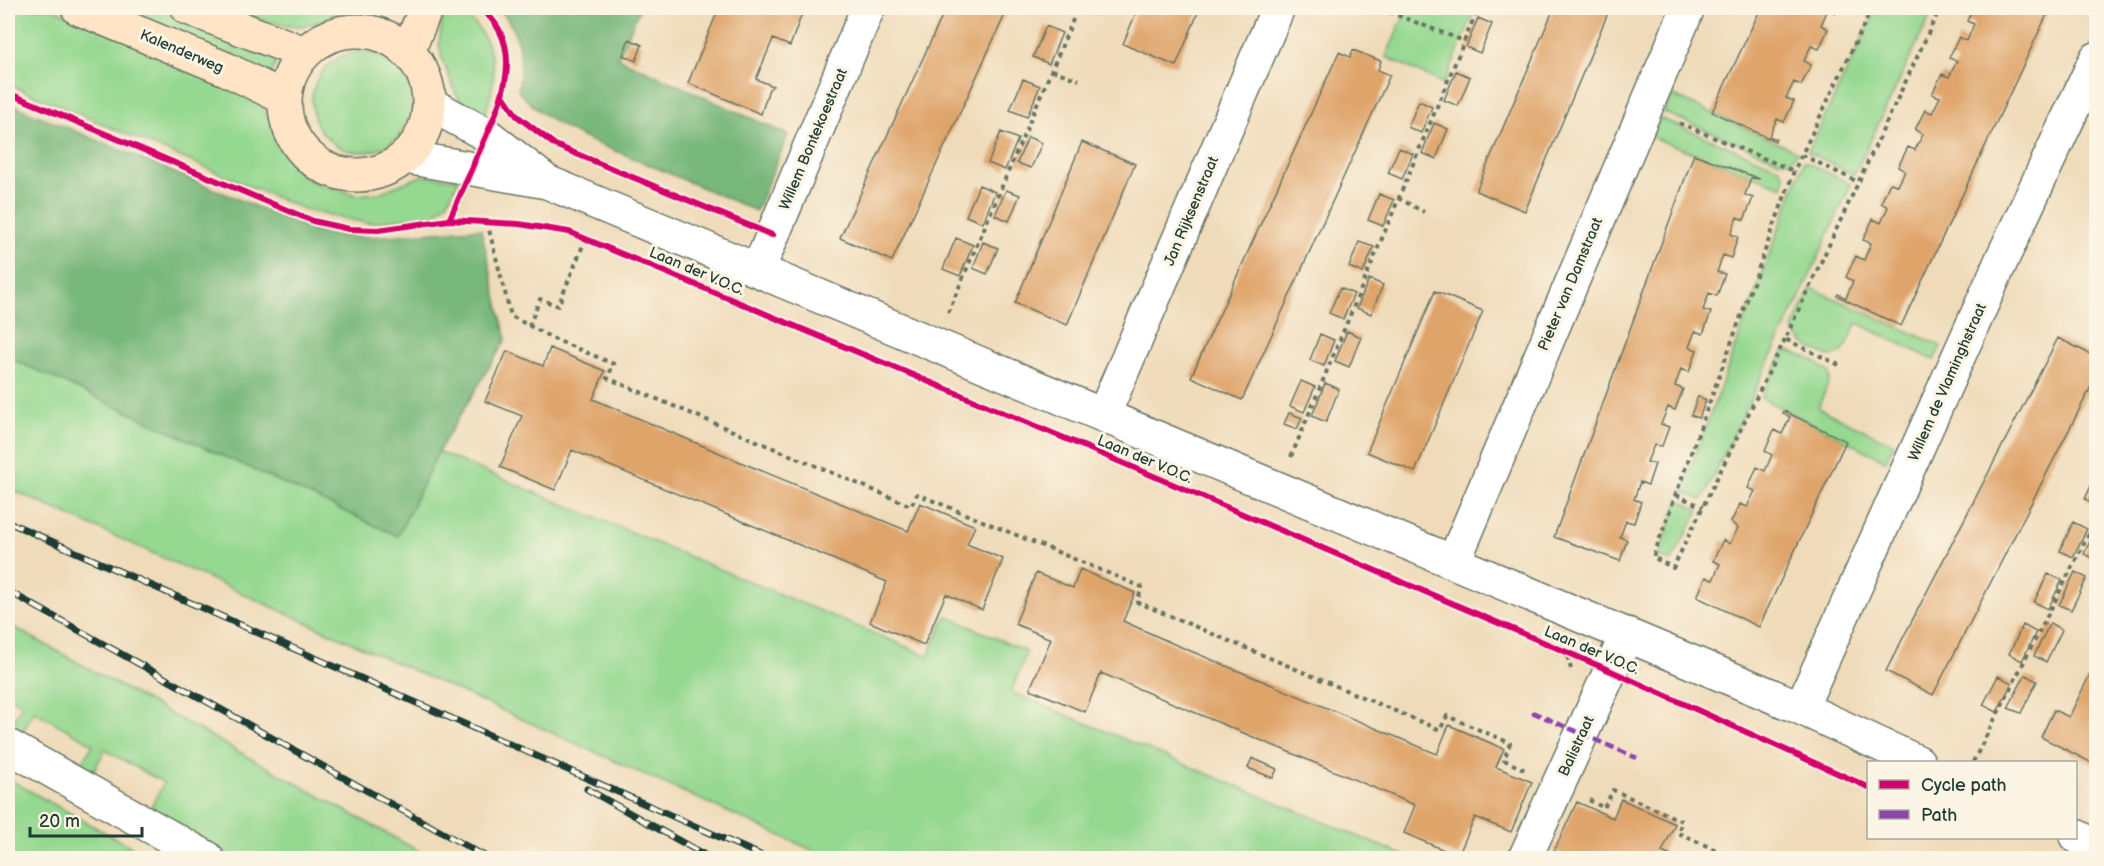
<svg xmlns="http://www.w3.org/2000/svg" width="2104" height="866" font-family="'Balsamiq Sans',sans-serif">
<rect width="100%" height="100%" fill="#fcf5e5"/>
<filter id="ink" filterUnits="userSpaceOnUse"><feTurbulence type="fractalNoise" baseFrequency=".0167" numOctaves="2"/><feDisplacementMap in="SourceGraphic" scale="12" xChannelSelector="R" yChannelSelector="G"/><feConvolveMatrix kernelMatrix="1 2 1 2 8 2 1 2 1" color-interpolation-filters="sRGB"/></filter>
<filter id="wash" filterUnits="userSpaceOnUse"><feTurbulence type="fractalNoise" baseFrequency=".008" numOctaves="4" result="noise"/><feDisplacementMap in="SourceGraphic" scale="24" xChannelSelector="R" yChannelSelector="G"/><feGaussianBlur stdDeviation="1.35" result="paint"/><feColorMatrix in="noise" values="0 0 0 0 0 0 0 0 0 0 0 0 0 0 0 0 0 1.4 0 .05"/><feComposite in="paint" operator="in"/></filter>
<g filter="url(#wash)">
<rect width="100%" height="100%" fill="#efdbba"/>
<path fill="#95d890" stroke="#5a8a62" stroke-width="1.5" d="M8 8H51L242 87 262 105 288 158 297 170 313 182 356 195 368 194 379 193 421 176 459 179 447 203 433 215 367 223 306 210 8 84Z
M109 8H165L279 55 271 75Z
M227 8H347C295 39 280 25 227 8Z
M444 8C476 8 497 53 493 81 492 95 486 109 483 122L467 110 456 94 442 59 439 43Z
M1407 8H1476L1444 84 1386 57Z
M1877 8H1934L1854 175 1808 152Z
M312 102a50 50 0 1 1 100 0a50 50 0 1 1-100 0Z
M1672 95 1798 152 1790 161 1778 160 1663 112Z
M1659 118 1778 167 1784 174 1783 187 1651 137Z
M1804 161 1851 184 1807 282 1702 500 1682 491Z
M1811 288 1941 346 1934 360 1857 323C1852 331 1849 347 1841 353 1828 363 1797 342 1793 329Z
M1788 351 1810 359 1829 372 1830 379 1818 408 1894 444 1886 461 1761 398 1783 352Z
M8 357 398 536 438 452 928 656 946 616 1027 652 1011 692 1410 858H830L8 488Z
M1679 500 1699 510 1671 562 1658 556Z
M8 624 431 858H237L149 810 164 783 105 750 91 776 79 769 93 744 34 711 20 737 8 730 22 705 8 696Z
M8 779 151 858H8Z"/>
<path fill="#78b87a" stroke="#4c7a57" stroke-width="1.5" d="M498 8H640L618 58 788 135 756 211C719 195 682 179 645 163 599 144 552 130 518 91 524 61 520 30 498 8Z
M8 103 319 233C374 243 427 230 481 229L506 339 438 452 398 536 8 357Z"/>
<g id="blocks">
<path fill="#dfa46a" d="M719 8H804L790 46 773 39 756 79 773 86 769 89 761 114 688 83Z
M946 8H1008L892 261 840 238Z
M1079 8H1098L1096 15Z
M1138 8H1200L1176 66 1123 44Z
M1554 8H1610L1525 211 1476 191Z
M1761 8H1838L1836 13 1828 9 1821 25 1828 29 1819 49 1811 46 1804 61 1811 65 1801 85 1794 82 1786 98 1794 101 1784 122 1777 119 1769 136 1776 139 1775 141 1712 112Z
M1973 8H2050L1901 326 1837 296 1838 294 1846 298 1853 281 1846 277 1856 256 1864 260 1871 243 1863 240 1873 219 1881 223 1888 207 1881 203 1889 185 1891 183 1898 186 1905 171 1898 167 1908 147 1915 150 1923 134 1915 130 1925 110 1932 113 1940 97 1932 94 1942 74 1949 77 1957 61 1949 58 1959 37 1967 41 1974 24 1967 21Z
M1478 18 1492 24 1480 53 1466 47Z
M1046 26 1062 33 1049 64 1033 57Z
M629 39 642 45 636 61 623 55Z
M1353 50 1381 61 1378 70 1390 75 1242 400 1191 377 1339 52 1350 57Z
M1456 71 1470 77 1458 106 1444 100Z
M1023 79 1040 86 1027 117 1010 110Z
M1419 101 1432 107 1421 133 1408 127Z
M1434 123 1448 129 1436 159 1422 153Z
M1001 132 1018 139 1005 170 988 163Z
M1028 137 1042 143 1031 168 1017 163Z
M1082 142 1135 164 1067 325 1015 303Z
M1399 148 1413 154 1402 179 1388 173Z
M1694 154 1760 179 1751 178 1745 195 1753 198 1744 220 1737 217 1731 234 1738 237 1731 258 1723 255 1717 272 1725 274 1717 296 1709 293 1703 310 1711 312 1703 334 1695 331 1689 347 1697 350 1689 372 1681 369 1675 386 1683 389 1675 410 1668 407 1661 424 1669 427 1662 446 1654 445 1647 462 1655 464 1648 485 1640 482 1634 499 1641 502 1634 523 1626 521 1620 537 1627 540 1620 561 1554 537Z
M979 185 995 192 983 223 966 216Z
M1006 190 1020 195 1009 221 995 215Z
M1379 194 1394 200 1383 226 1368 220Z
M956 238 973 245 960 276 943 269Z
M983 242 998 248 987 274 973 268Z
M1359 242 1374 247 1363 273 1349 267Z
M1369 279 1383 285 1371 314 1357 308Z
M1340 288 1354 294 1343 319 1329 313Z
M1435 291 1483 311 1415 472 1367 452Z
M1347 331 1361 337 1349 367 1335 361Z
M1320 334 1334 340 1324 366 1310 360Z
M2058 338 2096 357V377L1933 695 1886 671Z
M550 348 605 371 593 399 750 466 908 531 920 503 975 526 967 544 1003 559 982 610 946 594 924 645 870 622 887 582 809 549 572 450 555 490 500 467 522 416 485 401 507 351 543 366Z
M1301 381 1315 387 1304 412 1290 406Z
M1325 383 1339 389 1326 422 1312 416Z
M1698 396 1706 400 1699 418 1691 415Z
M1784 411 1846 441 1759 627 1697 597 1706 577 1713 580 1720 564 1713 561 1723 540 1730 544 1738 528 1731 522 1740 504 1747 507 1755 491 1748 488 1757 467 1765 471 1772 455 1765 451 1774 430 1782 434 1790 417 1783 413Z
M1289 413 1302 418 1297 429 1284 424Z
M2096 475V505L2085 499Z
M2073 522 2087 529 2073 557 2060 551Z
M2096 529V560L2084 554Z
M1080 569 1135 593 1123 621 1174 644 1437 754 1449 725 1504 749 1496 767 1532 782 1511 832 1475 817 1458 856 1404 833 1415 805 1101 673 1085 712 1030 689 1051 639 1015 624 1036 573 1073 588Z
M2075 572 2087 578 2071 610 2059 605Z
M2048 574 2062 580 2048 609 2034 602Z
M2050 623 2062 630 2046 662 2034 656Z
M2023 625 2036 632 2022 661 2009 654Z
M2096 662V765L2041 737 2054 710 2069 717Z
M2025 675 2037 681 2021 713 2008 708Z
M1998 676 2012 683 1997 712 1983 705Z
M1252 758 1277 769 1273 778 1248 768Z
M1621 799 1675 824 1662 852 1676 858H1570L1554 851 1577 802 1613 818Z"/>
</g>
</g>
<g filter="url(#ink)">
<use href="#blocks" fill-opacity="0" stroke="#687463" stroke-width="1.5"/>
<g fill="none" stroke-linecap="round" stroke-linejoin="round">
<g stroke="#687463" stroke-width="36">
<path id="street" d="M430 104 487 135 543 179
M406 157 547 182 1801 708 1918 762
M758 270 868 8
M1104 414 1278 8
M1454 561 1688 8
M1801 708 2003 257 2096 59
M8 746 207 858
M2076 836 2096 846
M1525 858 1627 634"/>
</g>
<g stroke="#687463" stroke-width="36">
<path id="secondary" d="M78 8 226 69 284 98
M188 8 304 53
M285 103a72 72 0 1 1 144 0a72 72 0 1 1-144 0Z
M408 51 426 8"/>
</g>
<path stroke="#687463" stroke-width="4" stroke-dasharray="4.5 4.5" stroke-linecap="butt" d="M1389 12 1464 41
M1052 70 1079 80
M1679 123 1794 171
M1802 155 1858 182
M1398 198 1424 212
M487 222 511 316 554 339 614 364 607 378 911 506 917 494 1142 587 1137 602 1440 730 1447 716 1510 743 1504 760 1525 770
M2094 299 2096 300
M948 313 1078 8
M529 326 540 299 558 306 586 238
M1785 339 1673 568 1653 557 1794 171 1872 8
M1839 365 1785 339 1940 8
M1291 457 1478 8
M1676 495 1703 507
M1568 648 1566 652 1571 669
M1973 762 2096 520
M1589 800 1604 808 1613 790 1682 821 1678 833 1734 858"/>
<use href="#street" stroke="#fff" stroke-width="33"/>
<use href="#secondary" stroke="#ffe4c6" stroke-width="33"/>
<g stroke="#1f3d34" stroke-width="7">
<path id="rail" d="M8 522 767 858
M8 591 488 858
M587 789 710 858"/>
</g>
<use href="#rail" stroke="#fcf5e5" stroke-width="4.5" stroke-dasharray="14" stroke-linecap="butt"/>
<path stroke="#8e44ad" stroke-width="4.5" stroke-dasharray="9 4.5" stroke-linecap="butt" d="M1532 712 1637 758"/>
<g stroke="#fcf5e5" stroke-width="10">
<path id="cycleway" d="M8 93 313 221 349 229 378 230 449 220 519 224 569 232 1076 443 1611 671 1868 787
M504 97 517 116 555 145 772 235
M449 220C459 199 468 177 477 156 498 110 531 47 480 8"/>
</g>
<use href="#cycleway" stroke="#d6006c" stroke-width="6"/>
</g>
</g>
<g text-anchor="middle" stroke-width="6" stroke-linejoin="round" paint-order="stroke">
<g font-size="15" fill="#1f3d34" stroke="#fcf5e5">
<text transform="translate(182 51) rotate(23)" y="5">Kalenderweg</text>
<text transform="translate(813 139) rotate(-67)" y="5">Willem Bontekoestraat</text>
<text transform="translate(1191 211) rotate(-67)" y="5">Jan Rijksenstraat</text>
<text transform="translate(697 271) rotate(23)" y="5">Laan der V.O.C.</text>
<text transform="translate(1570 284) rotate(-67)" y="5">Pieter van Damstraat</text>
<text transform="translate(1947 382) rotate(-66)" y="5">Willem de Vlaminghstraat</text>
<text transform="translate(1145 459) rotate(23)" y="5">Laan der V.O.C.</text>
<text transform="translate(1592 650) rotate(23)" y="5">Laan der V.O.C.</text>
<text transform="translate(1576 746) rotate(-65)" y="5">Balistraat</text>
</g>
</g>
<rect width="2104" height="866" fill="none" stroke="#fcf5e5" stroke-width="30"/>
<rect x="1867" y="761" width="210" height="78" fill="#fcf5e5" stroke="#a4ab9e" stroke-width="1.5"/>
<rect x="1879" y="780" width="30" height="9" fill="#d6006c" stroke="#a4ab9e" stroke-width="1.5"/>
<text x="1921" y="791" font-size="18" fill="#1f3d34">Cycle path</text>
<rect x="1879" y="810" width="30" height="9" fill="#8e44ad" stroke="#a4ab9e" stroke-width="1.5"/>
<text x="1921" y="821" font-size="18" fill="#1f3d34">Path</text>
<path d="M30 827v9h112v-9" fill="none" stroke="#1f3d34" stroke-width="3"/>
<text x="39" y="827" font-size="18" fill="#1f3d34" stroke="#fcf5e5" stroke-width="4.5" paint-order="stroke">20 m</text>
</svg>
